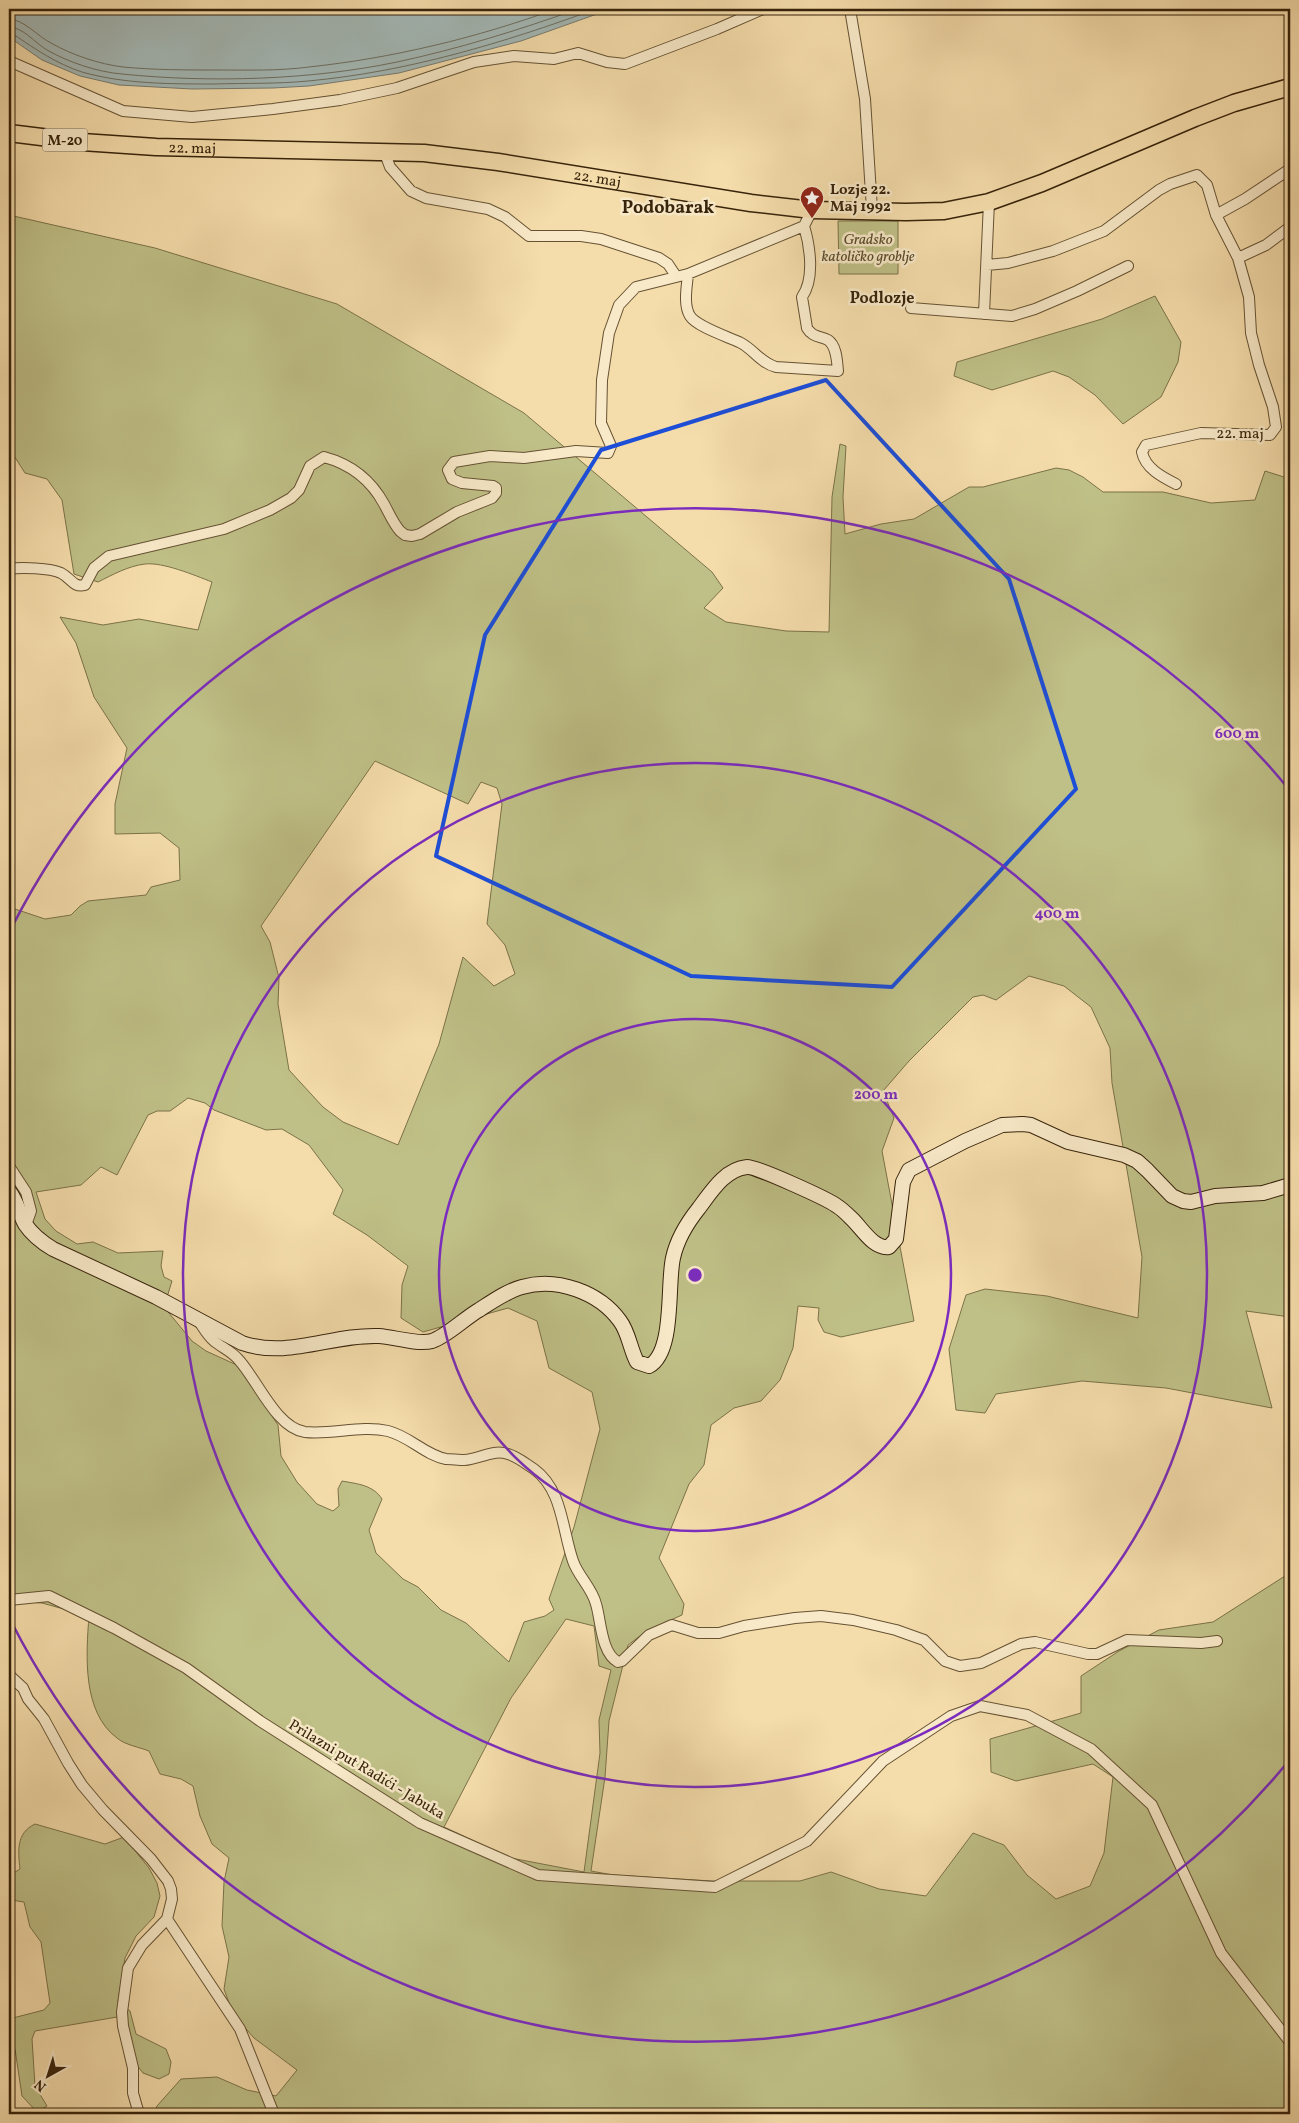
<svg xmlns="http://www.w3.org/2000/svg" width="1299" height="2123" font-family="Vollkorn,serif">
<rect width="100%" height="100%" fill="#f5ddab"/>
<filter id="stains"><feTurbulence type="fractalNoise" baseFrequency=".004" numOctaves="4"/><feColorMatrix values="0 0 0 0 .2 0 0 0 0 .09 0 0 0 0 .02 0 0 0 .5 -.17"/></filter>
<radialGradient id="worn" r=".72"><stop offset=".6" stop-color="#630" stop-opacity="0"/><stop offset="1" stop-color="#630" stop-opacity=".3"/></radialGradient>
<path fill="#bfc087" stroke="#7b7249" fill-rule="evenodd" d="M9 215 155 248 337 304 524 413 712 572 723 588 704 608 726 622 786 631 829 632 832 497 840 444 846 446 843 497 845 534 881 524 914 519 969 487H983L1056 468 1069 470 1083 477 1103 492H1163L1211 503 1255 500 1265 471 1287 478 1290 507V1317L1246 1311 1272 1408 1166 1388 1082 1381 996 1394 985 1413 956 1410 949 1349 966 1295 985 1289 1047 1296 1138 1318 1142 1257 1112 1083 1110 1048 1091 1007 1064 986 1029 976 996 1000 983 995 973 997 909 1061 883 1091 894 1118 882 1151 914 1321 841 1337 824 1332 818 1320 819 1308 798 1306 793 1348 780 1380 761 1401 734 1408 711 1425 704 1465 689 1484 659 1558 684 1604 682 1615 648 1630 628 1645 609 1721 605 1777 591 1871 613 1875 712 1881H800L831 1872 879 1889 926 1896 973 1833 1004 1845 1027 1875 1056 1899 1090 1886 1104 1853 1113 1777 1093 1764 1016 1781 991 1772 990 1739 1081 1713V1676L1119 1651 1159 1630 1213 1622 1285 1576 1290 1567V2114H154L157 2106 181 2079 217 2077 247 2090 276 2096 297 2070 254 2038 233 2014 224 1989 229 1957 222 1926 224 1882 229 1858 212 1844 200 1816 193 1786 181 1779 160 1774 149 1751C139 1747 125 1745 117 1738 82 1712 86 1655 89 1616L42 1603 9 1601V907L45 919 71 915 80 906 88 901 146 895 151 887 180 880 179 848 160 833 115 834V804L127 748 94 697 76 643 60 617 103 625 139 619 198 630 212 582C194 575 163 562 145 564 128 566 112 575 98 582L74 574 62 500 47 479 25 473 11 451 9 450ZM375 761 468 804 481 782 497 788 502 804 487 924 505 945 515 974 494 986 463 957 439 1044 398 1145 343 1122 323 1107 289 1070 278 1004 279 978 270 942 261 926ZM188 1098 205 1103 214 1110 266 1130 282 1129 309 1145 343 1190 333 1214 367 1235 408 1266 402 1285 401 1318 423 1332 508 1308 537 1321 549 1368 592 1392 600 1429 574 1527 549 1599 554 1610 545 1616 524 1622 509 1662 466 1623 441 1610 418 1587 403 1579 376 1553 369 1530 382 1499C373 1485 358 1484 342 1481L338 1489 339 1506 333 1511 317 1504 297 1482 281 1456 278 1425 239 1366 206 1351 192 1341 164 1307 172 1281 164 1277 161 1266 163 1251 118 1253 93 1242 77 1244 56 1231 45 1219 36 1192 81 1185 101 1167 117 1175 148 1115 157 1111H170ZM566 1619 594 1626 599 1666 611 1670 599 1720 600 1753 584 1872 511 1858 444 1827 511 1698Z
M838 221H898V274H839Z
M1155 296 1181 342 1178 362 1161 397 1123 424 1095 395 1069 377 1053 371 992 390 954 376 957 362 1102 319Z
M35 1824 105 1844 124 1837 149 1868 157 1883 160 1896 154 1917 136 1936 125 1958 118 2001 130 2011 136 2034 166 2049 171 2062 169 2074 159 2079 143 2073 132 2059 123 2016 35 2031 32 2039 35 2086 47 2106 37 2112 22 2096 15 2049 9 2048V2019L44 2010 50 2003 41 1942 30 1927 24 1902 11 1900 9 1876 20 1869C18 1851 16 1833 35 1824Z"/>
<path fill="#a3b8b6" stroke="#787c72" d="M9 9H611L521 41 399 73 309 86 273 88 192 89 119 85 80 76 42 60 9 37Z"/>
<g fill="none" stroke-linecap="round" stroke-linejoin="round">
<path stroke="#6d6e60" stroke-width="1" d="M9 19C25 20 37 36 51 43 72 55 99 64 123 67 154 70 186 70 218 70 248 70 279 71 309 67 393 58 476 38 556 9
M9 27C23 27 35 43 47 50 68 62 97 72 122 74 210 83 311 80 397 62 458 49 519 30 578 9
M9 33 13 34C35 49 57 64 82 72 124 84 170 84 214 84 245 83 277 84 308 81 407 72 503 43 596 9"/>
<g stroke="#665233" stroke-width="12">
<path id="street" d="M850 9 865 99 872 210
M9 61 123 111 192 117 273 109 340 100 397 88 474 62 514 56 554 59 578 53 607 62 625 64 717 29 763 9
M384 151 390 167 411 191 426 198 488 209 505 217 529 236H581L601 239 659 258 668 264 676 276
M1216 215 1245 199 1290 169
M1238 258 1266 245 1290 227
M987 265 1008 263 1053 251 1104 231 1159 190 1170 184 1197 175 1207 185 1216 215 1238 258 1249 297 1251 333 1259 365 1273 407 1276 427 1270 435 1201 433 1146 445 1142 452C1145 468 1162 477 1176 484
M688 274C687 286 683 305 690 316 697 327 729 337 741 343 754 350 761 363 776 367L838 371C837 362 837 346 828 340 820 336 812 337 807 328L802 297C815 279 810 246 804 226
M911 308 1012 316 1035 309 1077 291 1128 266
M984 314 989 202
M9 569C21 567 50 568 61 573 71 578 73 588 85 585L94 568 109 556 224 529 270 510 291 498 299 490 310 466 324 457C350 464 371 480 384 504 389 513 393 523 400 531L405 535 412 536 420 534 457 512 492 498 496 493V488L493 486 462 483 452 479 448 470 454 462 490 456 524 458 576 451 608 453 611 446 601 423 602 380 609 333 619 305 636 287 688 274 804 226 812 210
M9 1166 26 1192 31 1211 26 1225
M198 1320C203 1327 207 1335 214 1341 221 1347 231 1351 238 1359 257 1379 276 1428 305 1432 332 1435 361 1425 388 1431 409 1436 425 1455 446 1459 451 1459 459 1460 464 1460 480 1459 492 1449 508 1454 518 1457 526 1464 534 1469 563 1490 562 1530 573 1561 578 1576 592 1588 596 1604 601 1620 601 1653 618 1662L622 1661 649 1635 672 1625 698 1633H719L744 1626 795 1618 821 1616 853 1620 896 1630 924 1640 945 1661 960 1666 981 1663 1021 1644 1035 1642 1088 1654H1097L1127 1640 1201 1643 1217 1641
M9 1600 49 1596 114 1628 186 1668 260 1721 420 1823 538 1875 715 1887 807 1841 883 1761 951 1716 980 1706 1027 1715 1091 1749 1152 1805 1221 1953 1290 2042
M9 1675 23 1688 28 1699 44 1719 68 1763 82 1785 103 1810 151 1859 168 1881 171 1889 172 1899 167 1919 142 1945 128 1968 122 2012 123 2026 133 2068V2093L139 2114
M167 1919 240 2029 274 2114"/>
</g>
<g stroke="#37230b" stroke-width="16">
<path id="secondary" d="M9 1191C17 1201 19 1213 25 1224 31 1233 43 1243 53 1249L156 1297 242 1343C288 1359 332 1334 379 1336 394 1337 418 1345 432 1341 447 1336 465 1318 479 1310 493 1301 507 1291 522 1287 557 1277 599 1292 620 1321 629 1333 630 1349 637 1362L649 1366C675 1352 667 1284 673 1258 677 1239 687 1223 699 1208 711 1192 725 1169 747 1167 755 1166 828 1199 837 1206 842 1209 847 1214 851 1218 862 1228 873 1249 889 1247L896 1239 903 1182 909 1170 965 1141 1002 1125 1023 1124 1031 1125 1068 1142 1124 1155 1137 1161 1147 1170 1172 1196 1183 1201 1191 1202 1215 1196 1263 1193 1290 1185"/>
</g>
<g stroke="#37230b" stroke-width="19">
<g id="primary">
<path id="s1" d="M9 133 82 142 156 147 424 153 498 162 751 203 812 210 906 212 944 211 989 202 1042 183 1195 118 1234 103 1290 87"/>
</g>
</g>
<use href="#street" stroke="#f8e9c8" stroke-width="10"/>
<use href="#secondary" stroke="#f8e9c8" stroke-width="14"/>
<use href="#primary" stroke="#f5ddab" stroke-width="16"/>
</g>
<path fill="none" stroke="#1d4ed8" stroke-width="4" stroke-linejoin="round" d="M826 380 1009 579 1076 789 892 987 691 976 436 856 485 635 601 450Z"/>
<g fill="none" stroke="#7b2cbf" stroke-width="2.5">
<circle cx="695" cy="1275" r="256"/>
<circle cx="695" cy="1275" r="512"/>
<path d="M1287 1763A767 767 0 0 1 12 1623M12 927A767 767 0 0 1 1287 787"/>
</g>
<defs>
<g id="sight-pin" transform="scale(1.25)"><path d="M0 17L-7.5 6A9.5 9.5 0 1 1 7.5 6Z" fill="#8f2418" stroke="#f8e9c8"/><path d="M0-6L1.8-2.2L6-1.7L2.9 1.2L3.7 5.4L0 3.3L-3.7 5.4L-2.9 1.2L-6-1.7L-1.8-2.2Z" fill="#fff"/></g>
</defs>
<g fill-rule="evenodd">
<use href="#sight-pin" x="812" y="198"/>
</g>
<g text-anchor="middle" stroke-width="5" stroke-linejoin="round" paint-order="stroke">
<rect fill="#f8e9c8" stroke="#715e44" stroke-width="1" x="42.5" y="128.5" width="45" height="23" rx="4"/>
<g font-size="14" font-weight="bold" fill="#37230b">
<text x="65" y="145">M-20</text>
</g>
<g font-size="15" fill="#37230b" stroke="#f8e9c8">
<text dy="5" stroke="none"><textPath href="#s1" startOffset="184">22. maj</textPath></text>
<text dy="5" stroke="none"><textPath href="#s1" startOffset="591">22. maj</textPath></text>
<text x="1240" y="438">22. maj</text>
<text transform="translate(367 1769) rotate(31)" y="5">Prilazni put Radići - Jabuka</text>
</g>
<g font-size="15" font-weight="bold" fill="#37230b" stroke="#f8e9c8" text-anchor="start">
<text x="830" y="194">Lozje 22.<tspan x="830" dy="17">Maj 1992</tspan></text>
</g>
<g font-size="15" font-style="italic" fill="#594a2a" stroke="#f8e9c8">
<text x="868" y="244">Gradsko<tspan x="868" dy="17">katoličko groblje</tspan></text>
</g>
<g font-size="16" font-weight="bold" fill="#37230b" stroke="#f8e9c8">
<text x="882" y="303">Podlozje</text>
</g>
<g font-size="18" font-weight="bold" fill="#37230b" stroke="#f8e9c8">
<text x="668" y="213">Podobarak</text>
</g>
</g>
<circle cx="695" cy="1275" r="8" fill="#7b2cbf" stroke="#f8e9c8" stroke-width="2.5"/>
<g font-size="15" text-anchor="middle" font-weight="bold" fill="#7b2cbf" stroke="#f8e9c8" stroke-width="5" stroke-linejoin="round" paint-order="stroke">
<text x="1237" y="738">600 m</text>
<text x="1057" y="918">400 m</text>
<text x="876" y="1099">200 m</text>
</g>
<rect width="1299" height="2123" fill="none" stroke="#f5ddab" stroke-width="30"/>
<rect x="10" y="10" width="1279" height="2103" fill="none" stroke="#37230b" stroke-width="2.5"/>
<rect x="15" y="15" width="1269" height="2093" fill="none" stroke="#37230b"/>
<g transform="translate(48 2076) rotate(219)" stroke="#f8e9c8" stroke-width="4" paint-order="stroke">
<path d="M0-4L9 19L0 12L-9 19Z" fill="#37230b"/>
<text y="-8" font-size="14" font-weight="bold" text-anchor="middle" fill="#37230b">N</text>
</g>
<rect width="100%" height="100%" filter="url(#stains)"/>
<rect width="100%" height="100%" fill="url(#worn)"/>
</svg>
